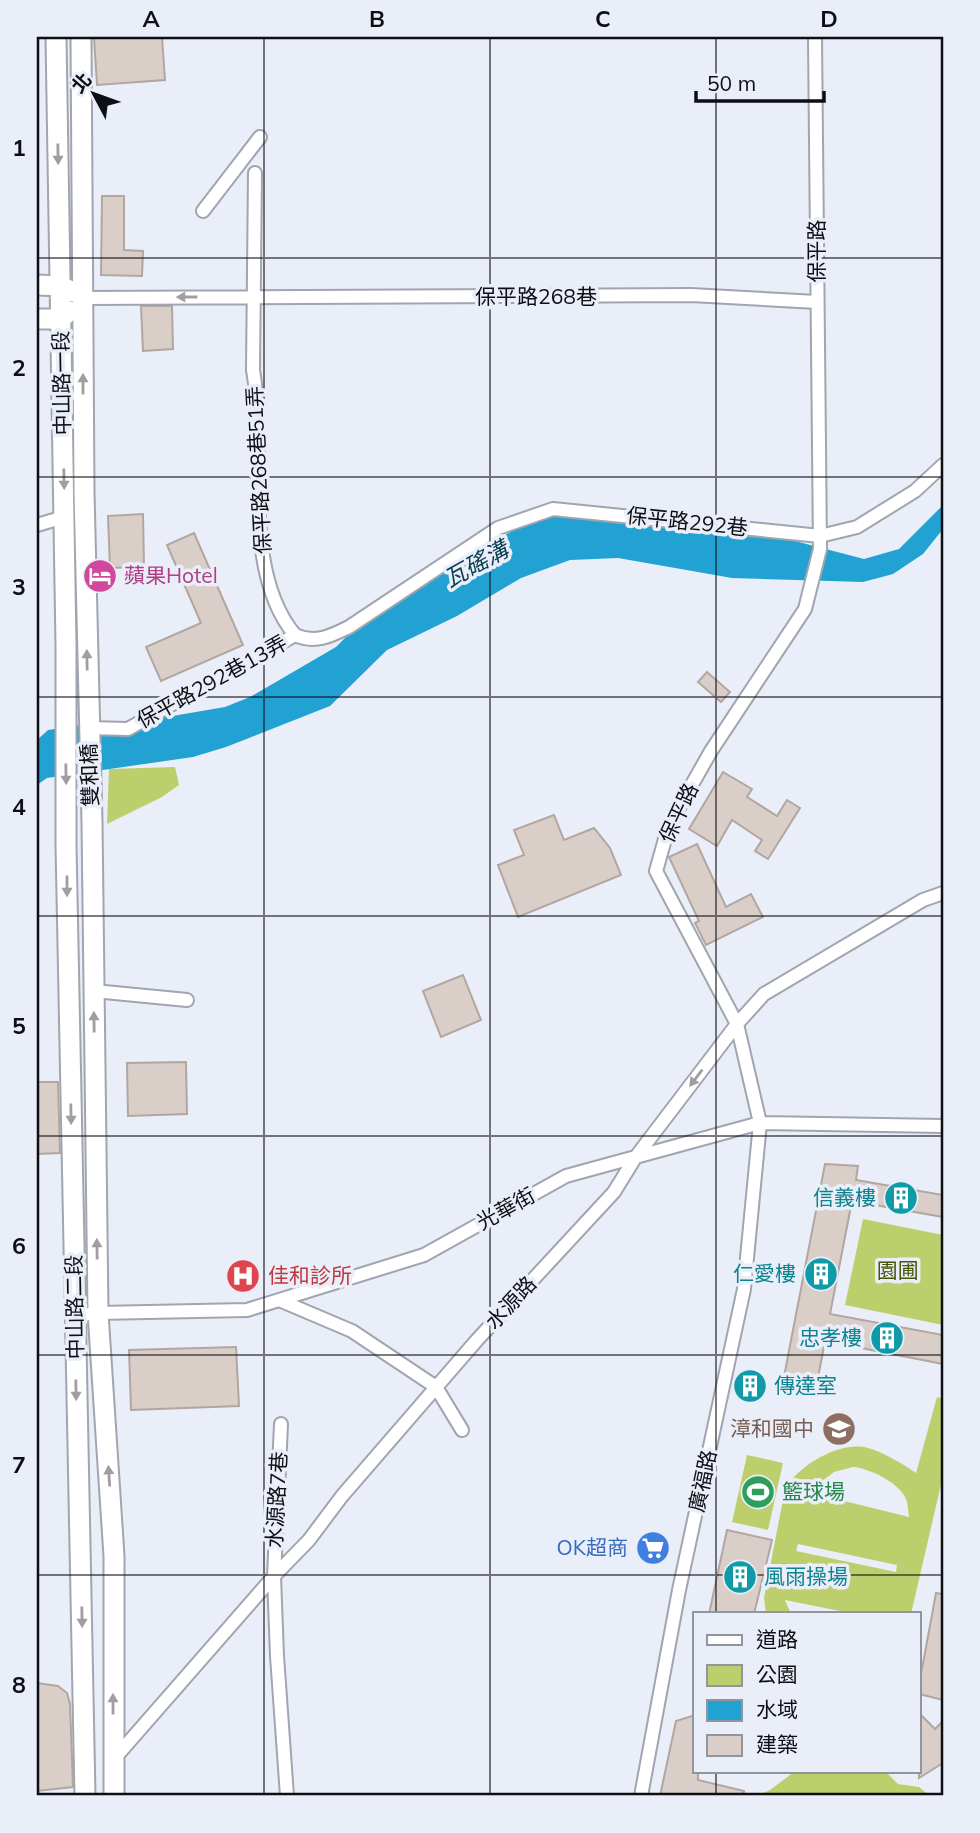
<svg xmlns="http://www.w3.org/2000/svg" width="980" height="1833" font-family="Mulish,'Noto Sans TC',sans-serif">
<rect width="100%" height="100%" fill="#e9eef9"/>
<path fill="#bdcf6c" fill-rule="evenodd" d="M175 767 179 785 162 797 107 824 109 769Z
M863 1219 943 1235V1325L845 1305Z
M937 1397 943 1399V1476L911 1614H855L785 1600 791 1614H766L764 1598 785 1489C798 1466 840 1440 868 1448 885 1453 901 1463 916 1473ZM853 1467C869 1468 900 1483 906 1499 908 1504 908 1511 909 1517L808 1492 834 1472ZM798 1544 897 1565 896 1572 796 1551Z
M747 1455 783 1463 768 1530 732 1522Z
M794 1772H886L898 1784 919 1787 930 1796H757L770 1790Z"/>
<path fill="#22a2d3" d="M943 505V529L923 554 893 574 863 582 732 578 618 558 570 560 521 578 457 616 387 650 330 706 226 747 193 757 47 778 37 785V740L48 730 102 722 149 720 225 707 250 697 336 647 360 623 486 545 535 519 575 514 795 541 864 559 899 549Z"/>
<path fill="#d9cec8" stroke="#b2a6a1" stroke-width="2" d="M94 37H162L165 80 97 85Z
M102 196H124V250L143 251 142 276 101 275Z
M141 306H172L173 349 143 351Z
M143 514 144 567 110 568 108 516Z
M194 533 243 645 161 681 146 647 201 623 167 545Z
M707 672 730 692 721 702 698 682Z
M723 772 752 789 747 797 777 816 787 800 800 808 768 859 755 851 762 840 732 820 717 846 689 829Z
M554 815 564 840 594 828 610 848 621 875 518 917 498 865 524 855 514 830Z
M697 844 726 907 751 894 763 917 706 945 695 923 699 921 669 857Z
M463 975 481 1020 441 1037 423 991Z
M186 1062 187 1114 128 1116 127 1063Z
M37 1082H58L60 1153 37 1154Z
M825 1164 858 1166 856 1180 943 1195V1217L852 1201 830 1314 943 1335V1364L825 1341 816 1388 783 1382Z
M236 1347 239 1406 131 1410 129 1350Z
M727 1530 772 1540 754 1614H709Z
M936 1593 943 1594V1700L919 1694V1677L922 1669Z
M37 1683 58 1686 67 1693 70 1704 73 1787 37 1791Z
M919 1713 935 1729 943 1721V1763L919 1778Z
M695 1715V1772H698V1780L744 1791 743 1796H660L676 1721Z"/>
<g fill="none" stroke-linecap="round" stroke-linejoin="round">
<g stroke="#a0a5af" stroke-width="16">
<path id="street" d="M255 173 253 370C267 449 240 570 295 635
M203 211 260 137
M83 298 691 295 817 302
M37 525 64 517
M88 728 128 729 295 635C315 644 331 636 349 627L498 528 553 509 820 536 857 527 915 491 943 465
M94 991 187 1000
M279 1300 352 1331 436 1387 462 1430
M74 1316 98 1313 247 1310 424 1255 566 1176 760 1123 943 1126
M281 1424 274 1576 277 1656 287 1796
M114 1759 274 1576 309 1540 342 1496 477 1340 614 1192 635 1158 737 1024 764 994 923 900 943 893
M641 1796 679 1590 744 1289 760 1123 737 1024 656 871 669 825 711 751 805 609 820 549 815 37"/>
</g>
<g stroke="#a0a5af" stroke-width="23">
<path id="secondary" d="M56 37 66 645V845L85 1796
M81 37 84 492 92 822 98 1313 114 1556V1796
M37 285 61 286 73 292
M37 319H61L69 311"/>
</g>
<use href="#street" stroke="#fff" stroke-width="12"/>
<use href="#secondary" stroke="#fff" stroke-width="19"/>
</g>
<defs><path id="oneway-solid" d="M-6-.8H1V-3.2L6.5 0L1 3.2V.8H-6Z" transform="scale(1.75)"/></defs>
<g fill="#9f9fa1">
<use href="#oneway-solid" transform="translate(58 154) rotate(89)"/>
<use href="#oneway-solid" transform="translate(187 297) rotate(180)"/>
<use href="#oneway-solid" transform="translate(83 384) rotate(-90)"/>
<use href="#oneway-solid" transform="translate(64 479) rotate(89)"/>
<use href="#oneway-solid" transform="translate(87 660) rotate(-91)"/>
<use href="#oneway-solid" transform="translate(66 774) rotate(89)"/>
<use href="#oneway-solid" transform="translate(67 886) rotate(90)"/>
<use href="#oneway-solid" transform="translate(94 1022) rotate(-91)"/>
<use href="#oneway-solid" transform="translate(696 1078) rotate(127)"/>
<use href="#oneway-solid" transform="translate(71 1114) rotate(89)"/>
<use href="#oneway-solid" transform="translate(97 1249) rotate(-91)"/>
<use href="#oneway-solid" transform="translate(76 1390) rotate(89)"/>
<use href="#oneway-solid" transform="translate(109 1476) rotate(-94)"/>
<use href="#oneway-solid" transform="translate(82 1617) rotate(89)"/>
<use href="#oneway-solid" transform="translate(113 1704) rotate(-90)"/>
</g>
<path fill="none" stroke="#0e0f13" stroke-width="2" stroke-opacity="0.55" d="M264 37V1796M490 37V1796M716 37V1614M37 258H943M37 477H943M37 697H943M37 916H943M37 1136H943M37 1355H943M37 1575H943M716 1772V1796"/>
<defs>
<g id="hotel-disc" transform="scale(1.75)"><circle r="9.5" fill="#d1479c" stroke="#e9eef9"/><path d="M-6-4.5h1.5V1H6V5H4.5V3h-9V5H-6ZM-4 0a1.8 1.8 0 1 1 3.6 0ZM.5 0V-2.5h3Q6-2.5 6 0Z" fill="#fff"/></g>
<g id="building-disc" transform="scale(1.75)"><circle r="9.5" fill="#0f9aa8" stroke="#e9eef9"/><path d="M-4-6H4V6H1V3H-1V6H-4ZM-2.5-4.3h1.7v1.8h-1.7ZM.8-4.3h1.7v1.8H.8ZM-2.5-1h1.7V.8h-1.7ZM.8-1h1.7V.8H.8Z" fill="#fff"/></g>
<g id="hospital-disc" transform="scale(1.75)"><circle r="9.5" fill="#e0444e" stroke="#e9eef9"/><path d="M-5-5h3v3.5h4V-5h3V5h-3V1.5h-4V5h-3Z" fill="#fff"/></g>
<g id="school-disc" transform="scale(1.75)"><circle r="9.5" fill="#8d6e63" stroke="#e9eef9"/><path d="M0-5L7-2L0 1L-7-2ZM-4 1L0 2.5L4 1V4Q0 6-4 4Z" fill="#fff"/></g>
<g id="stadium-disc" transform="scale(1.75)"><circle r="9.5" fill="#2e9e5b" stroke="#e9eef9"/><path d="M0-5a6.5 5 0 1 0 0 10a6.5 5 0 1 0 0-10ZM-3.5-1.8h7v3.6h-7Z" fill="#fff"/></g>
<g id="supermarket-disc" transform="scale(1.75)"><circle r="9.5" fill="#3f7fe0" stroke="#e9eef9"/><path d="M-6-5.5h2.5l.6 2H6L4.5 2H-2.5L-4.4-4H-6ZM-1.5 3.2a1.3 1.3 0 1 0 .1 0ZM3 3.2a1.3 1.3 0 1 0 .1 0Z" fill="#fff"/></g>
</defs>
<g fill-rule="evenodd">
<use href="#hotel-disc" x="100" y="576"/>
<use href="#building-disc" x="901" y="1198"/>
<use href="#building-disc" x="821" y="1274"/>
<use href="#hospital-disc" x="243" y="1276"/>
<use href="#building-disc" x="887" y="1338"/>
<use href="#building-disc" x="750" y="1386"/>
<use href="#school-disc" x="839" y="1429"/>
<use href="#stadium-disc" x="758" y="1492"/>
<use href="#supermarket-disc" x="653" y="1548"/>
<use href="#building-disc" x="740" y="1577"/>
</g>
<g text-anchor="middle" stroke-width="7" stroke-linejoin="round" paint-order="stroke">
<g font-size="21" fill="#0e0f13" stroke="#e9eef9">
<text transform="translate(817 251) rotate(-90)" y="7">保平路</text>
<text x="536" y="304">保平路268巷</text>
<text transform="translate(62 383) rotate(-91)" y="7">中山路一段</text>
<text transform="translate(259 470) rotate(-93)" y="7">保平路268巷51弄</text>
<text transform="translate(687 522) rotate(6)" y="7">保平路292巷</text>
<text transform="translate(212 682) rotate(-29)" y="7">保平路292巷13弄</text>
<text transform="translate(90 775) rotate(-92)" y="7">雙和橋</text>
<text transform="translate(679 813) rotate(-65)" y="7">保平路</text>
<text transform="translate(506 1209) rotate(-29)" y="7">光華街</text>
<text transform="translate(511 1303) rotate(-47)" y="7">水源路</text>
<text transform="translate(75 1307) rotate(-91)" y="7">中山路二段</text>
<text transform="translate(703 1481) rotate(-78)" y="7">廣福路</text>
<text transform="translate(277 1500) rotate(-87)" y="7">水源路7巷</text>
</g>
<g font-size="21" fill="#b23c85" stroke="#e9eef9" text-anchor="start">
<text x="124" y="583">蘋果Hotel</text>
</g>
<g font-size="21" fill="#0d838f" stroke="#e9eef9" text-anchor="end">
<text x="876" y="1205">信義樓</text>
<text x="796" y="1281">仁愛樓</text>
<text x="862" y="1345">忠孝樓</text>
<text x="774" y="1393" text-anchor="start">傳達室</text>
<text x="764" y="1584" text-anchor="start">風雨操場</text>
</g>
<g font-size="21" fill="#4a5409" stroke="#e9eef9">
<text x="898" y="1278">園圃</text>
</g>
<g font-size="21" fill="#be3a42" stroke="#e9eef9" text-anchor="start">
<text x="268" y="1283">佳和診所</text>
</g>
<g font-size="21" fill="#785e54" stroke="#e9eef9" text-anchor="end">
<text x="814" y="1436">漳和國中</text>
</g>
<g font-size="21" fill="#27864d" stroke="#e9eef9" text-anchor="start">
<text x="782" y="1499">籃球場</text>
</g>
<g font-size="21" fill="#366cbe" stroke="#e9eef9" text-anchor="end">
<text x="628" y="1555">OK超商</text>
</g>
<g font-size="23" font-style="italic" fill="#083c51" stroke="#e9eef9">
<text transform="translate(476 564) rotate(-29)" y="8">瓦磘溝</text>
</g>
</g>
<rect width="980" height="1833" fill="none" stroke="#e9eef9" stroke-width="77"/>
<rect x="693" y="1612" width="228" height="161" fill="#e9eef9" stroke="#91959d" stroke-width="2"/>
<rect x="707" y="1635" width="35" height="10" fill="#ffffff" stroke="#91959d" stroke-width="2"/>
<text x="756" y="1647" font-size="21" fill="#0e0f13">道路</text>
<rect x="707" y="1665" width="35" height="21" fill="#bdcf6c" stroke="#91959d" stroke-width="2"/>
<text x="756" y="1682" font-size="21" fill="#0e0f13">公園</text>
<rect x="707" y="1700" width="35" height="21" fill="#22a2d3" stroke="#91959d" stroke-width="2"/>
<text x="756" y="1717" font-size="21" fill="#0e0f13">水域</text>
<rect x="707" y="1735" width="35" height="21" fill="#d9cec8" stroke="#91959d" stroke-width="2"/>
<text x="756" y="1752" font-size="21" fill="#0e0f13">建築</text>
<g transform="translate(94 94) rotate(311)" stroke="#e9eef9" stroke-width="5" paint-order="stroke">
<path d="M0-5L12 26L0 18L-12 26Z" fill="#0e0f13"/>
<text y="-10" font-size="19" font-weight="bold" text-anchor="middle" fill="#0e0f13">北</text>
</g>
<path d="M696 91v10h128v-10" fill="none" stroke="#0e0f13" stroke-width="3.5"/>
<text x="707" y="91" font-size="21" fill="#0e0f13" stroke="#e9eef9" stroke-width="5" paint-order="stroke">50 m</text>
<rect x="38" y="38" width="904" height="1756" fill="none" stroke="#0e0f13" stroke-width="2.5"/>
<g font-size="23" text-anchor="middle" font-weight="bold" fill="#0e0f13">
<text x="151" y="27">A</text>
<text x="377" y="27">B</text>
<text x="603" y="27">C</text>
<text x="829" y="27">D</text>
<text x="19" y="156">1</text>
<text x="19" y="376">2</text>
<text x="19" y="595">3</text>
<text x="19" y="815">4</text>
<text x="19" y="1034">5</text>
<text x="19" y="1254">6</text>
<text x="19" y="1473">7</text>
<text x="19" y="1693">8</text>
</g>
</svg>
